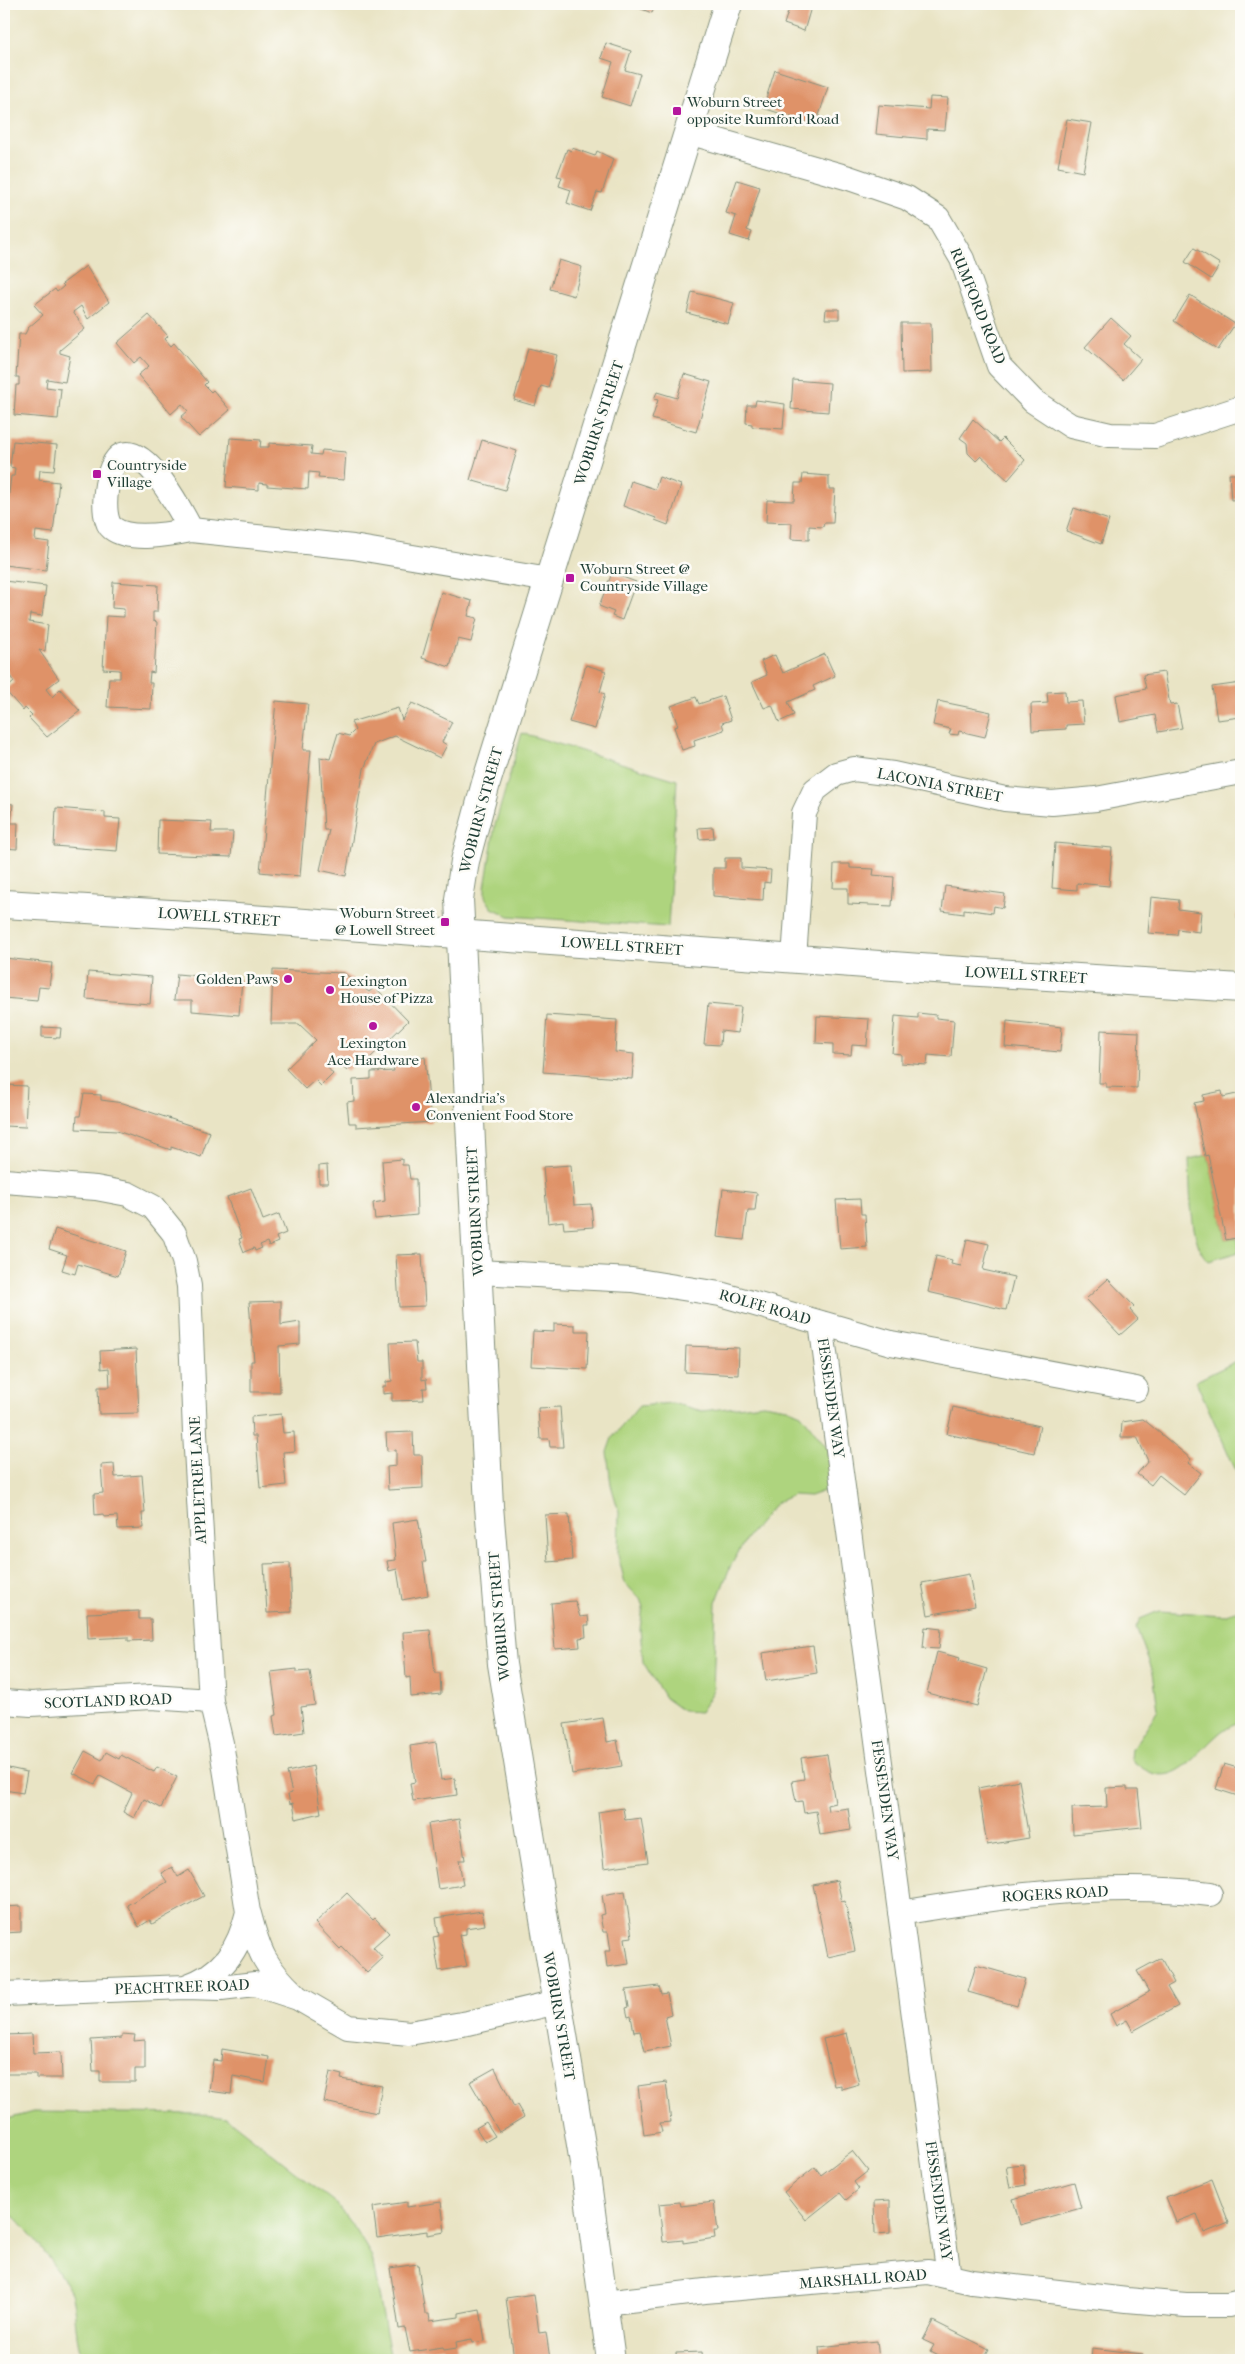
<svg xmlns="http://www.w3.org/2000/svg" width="1245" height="2364" font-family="'IM FELL French Canon',serif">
<rect width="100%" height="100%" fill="#fdfcf7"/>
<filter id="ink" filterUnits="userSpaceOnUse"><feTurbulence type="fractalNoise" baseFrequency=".02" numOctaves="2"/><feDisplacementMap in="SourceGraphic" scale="10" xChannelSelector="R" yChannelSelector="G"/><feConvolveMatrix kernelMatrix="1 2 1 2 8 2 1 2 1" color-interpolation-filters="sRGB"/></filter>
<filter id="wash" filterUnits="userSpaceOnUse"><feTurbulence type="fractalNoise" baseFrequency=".0096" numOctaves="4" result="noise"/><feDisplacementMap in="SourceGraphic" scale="20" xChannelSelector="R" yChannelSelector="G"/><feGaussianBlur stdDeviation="1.12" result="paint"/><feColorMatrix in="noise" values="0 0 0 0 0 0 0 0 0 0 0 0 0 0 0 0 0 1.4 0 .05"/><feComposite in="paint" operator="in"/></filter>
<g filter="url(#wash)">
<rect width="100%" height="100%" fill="#e9e4c5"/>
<path fill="#aed47e" stroke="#668859" d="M522 733 677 780 668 927 509 916 492 908 485 897V888L495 825Z
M1208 1155 1226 1240 1237 1238 1239 1252 1209 1261C1189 1248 1190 1182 1189 1159Z
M1241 1359V1482L1196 1381Z
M672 1403 702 1411 763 1404 787 1408 801 1414 832 1454 836 1478 824 1491 810 1496 793 1495 776 1503 746 1539 730 1567 716 1603 713 1692 700 1712 683 1711 665 1698 643 1662 640 1629 643 1607 640 1599 625 1583 618 1555 619 1512 611 1485 607 1452 612 1438 639 1406Z
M1241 1609V1722C1203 1728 1182 1808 1131 1759L1132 1749 1158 1710 1153 1672 1136 1627 1140 1619 1159 1611 1223 1615Z
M33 2112 199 2114 227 2118 334 2202 356 2230 372 2257 391 2360H84C74 2340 77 2317 72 2296 69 2284 25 2225 15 2217 12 2215 7 2214 4 2213V2120Z"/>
<g id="blocks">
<path fill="#df9268" d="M628 4H656L652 13Z
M783 4H812L804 31 784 24 790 6Z
M606 43 631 51 625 70 640 74 630 106 602 97 613 62 601 58Z
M775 70 828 87 816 125 763 108Z
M930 97 948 98 945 130 927 129V139L876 134 879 105 929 109Z
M1067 119 1092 123 1083 172 1058 167Z
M572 148 595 156 597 151 613 159 602 193 597 192 590 211 567 203 571 190 559 186 562 177 557 176 567 149 571 151Z
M737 180 760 187 747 230 752 232 749 241 730 235 736 216 726 213Z
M1194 248 1220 264 1211 279 1185 262Z
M559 260 582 267 574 296 550 289Z
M86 266 109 302 88 319 81 306 73 312 85 329 60 350V353L70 356 65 382 47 379 46 387 61 389 58 419 14 415 16 385H19V377H16L19 334H25L28 328 43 315 34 305 55 289 57 292 64 286 62 284Z
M692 292 734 303 728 324 687 313Z
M1190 295 1235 324 1218 350 1174 321Z
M826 309H839V319H825Z
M149 315 168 336 165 339 171 346 174 343 207 382 204 385 211 392 213 390 230 410 199 437 181 417 188 411 182 404 171 414 138 375 149 366 141 357 134 363 117 343Z
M1111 318 1131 336 1124 344 1141 359 1123 380 1085 347Z
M901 323H931L932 372 902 373Z
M528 348 557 355 548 388 541 386 535 406 514 400Z
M684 374 711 382 696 432 652 419 658 400 654 399 657 392 677 398Z
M793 380 830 383 828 412 791 409Z
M756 400 785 404 783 429 752 427V424L746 423 747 405H755Z
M973 419 999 442 1003 438 1025 460 1008 480 981 456 976 461 968 453 967 443 960 438Z
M230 438 261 440 260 447H269V443L312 446 311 454 321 455 322 450 346 452 344 480 318 478 319 473 309 472 308 489 267 486V484L259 483V490L226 487Z
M482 440 517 451 505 490 470 480Z
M13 441 57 445 54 471 40 470 39 480 59 482 53 533 36 531 35 540 49 542 46 570 4 565 6 537H8L9 529 5 528 11 476H14L15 468 10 467Z
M803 474 829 476V489H835L833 523H824L823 527 809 526V540L791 539 792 523 766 522 767 500 794 501 795 483H802Z
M1229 474H1241V499L1231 500Z
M659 477 681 485 668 525 655 520 656 518 623 506 631 481 655 489Z
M1074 508 1109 520 1101 544 1066 531Z
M612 573 636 582 622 620 612 616 614 612 599 606Z
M4 581 46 586 42 616 30 614 29 622 48 625 45 651 39 650 59 679 46 689 52 697 60 689 80 711 47 737 29 718 32 715 25 708 23 711 5 690 14 682 4 667Z
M113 582 158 585 157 612H153V621L157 622 154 673 150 672 149 683H152L151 709 107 707 109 678H120V670L103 669 106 616 124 617V609L112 608Z
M441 592 472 601 468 616 477 618 471 642 458 639 450 667 422 658Z
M825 654 835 676 813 686 815 690 788 702 794 715 779 722 772 705 764 708 752 682 767 675 761 661 775 655 783 673Z
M586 665 606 671 600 692 605 694 595 729 569 722Z
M1164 672 1170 705 1177 704 1182 728 1158 732 1155 715 1120 722 1116 695 1146 689 1143 675Z
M1241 683V717L1217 720 1212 687Z
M1065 691 1066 702 1082 701 1084 724 1066 725V729L1032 731 1031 704 1048 703 1047 692Z
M723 696 731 720 722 723 724 730 694 740 695 746 682 750 674 727 678 726 671 706 696 697 699 704Z
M276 701 308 704 303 750H311L300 876 260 872Z
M938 701 991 712 985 737 959 731 958 735 949 734 951 729 933 725Z
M412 703 452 722 442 742 447 745 440 758 395 736 374 744 364 769 346 876 320 870 329 830H324L320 757 330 759 338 733 349 736 355 730 351 722 398 708 402 720Z
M4 803 13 804 11 823H18L17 849 4 848Z
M56 808 105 812V818L120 819 117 851 54 846Z
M158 820 212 822 211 832H233L231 857 157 854Z
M713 827 714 838 699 839 698 828Z
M1055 843 1112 848 1109 886 1077 883V890L1052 888Z
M725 858H741V868L771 870 770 883 764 882 763 900 713 896V868H725Z
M834 864H850V868L874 869 873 875 894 877 892 906 848 904V888H833Z
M945 886 1005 894 1003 908 994 906 993 913 964 909V914L942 911Z
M1151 897 1179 900 1178 909 1201 912 1199 932 1178 929 1177 935 1148 933Z
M1240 898H1241V918H1237Z
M4 958 52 963 49 988 39 987 37 1001 4 998Z
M273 970 344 973 369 992 375 987 408 1021 367 1061 362 1056 347 1071 336 1061 328 1068 333 1074 321 1086 315 1080 305 1089 286 1069 316 1040 299 1024H271Z
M88 972 152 977 150 1004 86 999Z
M177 974 242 980 239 1015 192 1011V1000H174Z
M708 1004 741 1007 738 1033 721 1031 720 1045 704 1044Z
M918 1013 936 1015V1018L954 1020 951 1057 928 1055 927 1065 901 1063V1054L892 1053 895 1016 918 1018Z
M547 1015 617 1020 615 1052 634 1054 632 1079 543 1072Z
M817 1016 869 1019 867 1046 852 1045 851 1055 833 1054V1044L816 1043Z
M1007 1021 1062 1027 1060 1052 1005 1047Z
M42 1027 61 1028 60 1038 42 1037Z
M1101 1030 1139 1032 1137 1088 1106 1087V1083H1099Z
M425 1057 431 1122 356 1127V1123H349L347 1102 354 1101 353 1080 371 1079V1072L394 1071 393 1066Z
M5 1085 27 1086 25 1127 4 1126Z
M1222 1091 1223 1097 1241 1093V1237L1226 1240 1208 1155 1205 1156 1194 1103 1204 1101 1203 1095Z
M84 1094 101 1095V1100L123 1103 210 1132 201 1157 171 1147V1150L117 1131 76 1129 77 1116H80Z
M402 1159V1165H408L410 1179H416L417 1215 375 1219 373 1203 385 1201 382 1161Z
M327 1165 328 1183H319V1166Z
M571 1165 574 1205 591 1204 593 1227 564 1229 563 1221 548 1223 543 1167Z
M251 1188 263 1220 279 1214 286 1233 276 1237 278 1242 269 1246 267 1242 260 1245 262 1248 255 1251 254 1248 244 1252 239 1239 242 1238 227 1197Z
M723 1189 757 1193 755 1211H748L744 1240 717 1237Z
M860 1199 861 1214H865L867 1247 840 1249 836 1200Z
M55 1229 126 1251 118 1276 78 1264 75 1274 62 1270 67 1255 49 1249Z
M967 1239 989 1244 983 1270 1014 1277 1006 1310 928 1292 936 1256 952 1260 951 1264 961 1266Z
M422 1254 425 1306 399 1307 396 1255Z
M1108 1279 1134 1306 1130 1310 1138 1319 1120 1335 1086 1299Z
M281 1301V1325L300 1322V1344L279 1346 280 1392H251V1361H254L249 1302Z
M554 1324 575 1325V1331H589L587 1369 531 1366 533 1331 554 1332Z
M415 1342 417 1362H422V1380L426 1379 427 1388H423L424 1400 392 1401V1393L383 1394V1386H386V1382L392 1381 390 1343Z
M686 1346 739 1348 738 1375 685 1372Z
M136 1349 139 1413 99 1414 98 1387H110L109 1368 101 1369 100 1351Z
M560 1407 563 1447H550L549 1439H540L538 1408Z
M953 1407 1040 1426 1034 1453 947 1434Z
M281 1414 283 1433 294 1432 295 1451 283 1452 286 1485 260 1488 256 1436H252L251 1417Z
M1143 1419 1191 1459 1188 1463 1201 1473 1184 1495 1159 1475 1151 1485 1137 1474 1148 1461 1137 1437H1121L1122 1422Z
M413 1432 414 1455H422L423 1488 388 1490 387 1467 396 1466V1450L387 1451 386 1433Z
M114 1464 115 1477 142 1475 145 1513H142L143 1528 118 1529 117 1516 104 1517 103 1514 95 1515 94 1494 103 1493 101 1465Z
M569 1514 572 1560 548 1562 545 1515Z
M418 1519 426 1562H423L428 1595 402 1600 397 1569 389 1571 387 1561 396 1560 392 1523Z
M290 1563 292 1612 267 1613 264 1564Z
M969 1574 975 1606 928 1615 922 1583Z
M575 1601 580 1617 588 1616 589 1625H585L586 1637 579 1638 580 1647 555 1649 551 1603Z
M139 1611V1619H151L152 1640 128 1641V1637L88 1639 87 1613Z
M925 1627 941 1629 939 1649 923 1648Z
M430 1630 435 1673H440L441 1694 411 1697 410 1677 406 1678 403 1632Z
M813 1646 817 1673 766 1681 762 1653Z
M937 1652 960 1658 959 1661 987 1669 977 1706 927 1693Z
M297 1669V1672L310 1671 315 1705 301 1707 304 1732 276 1736 273 1716 277 1715 271 1672Z
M603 1718 607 1742 617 1740 622 1766 572 1774 564 1724Z
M436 1742 441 1780 455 1778 457 1795 413 1801 410 1783 415 1782 410 1746Z
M85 1751 102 1760 106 1752 119 1759 121 1755 154 1772 157 1767 177 1777 161 1808 144 1799 134 1818 123 1812 132 1793 100 1776 95 1784 73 1773Z
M827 1754 835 1803 827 1805 828 1811 848 1808 851 1830 820 1835 816 1811 804 1813 802 1801 796 1802 792 1781 804 1779 801 1758Z
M1224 1764 1241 1769V1797L1216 1789Z
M313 1766 321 1813 296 1819 293 1803 290 1804 288 1794 292 1793 287 1772Z
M4 1767 27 1772 23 1793 4 1790Z
M1019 1780 1029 1838 987 1845 978 1788Z
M1127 1787V1790H1138L1142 1827 1073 1834 1072 1808 1107 1807 1106 1788Z
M623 1808 625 1820 641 1818 648 1862 604 1868 598 1812Z
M459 1819 465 1860H459L463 1885 438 1889 428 1824Z
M172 1867 178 1877 189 1870 204 1896 152 1924 150 1920 139 1927 127 1905 167 1882 161 1873Z
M837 1880 842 1902 845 1901 855 1951 828 1957 813 1885Z
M625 1891 632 1937 625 1938 629 1964 607 1967 605 1951H611L608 1932H603L600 1915 605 1914 602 1895Z
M347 1893 373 1920 375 1918 389 1933 373 1947 383 1958 367 1973 342 1947 340 1949 315 1923Z
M21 1906V1932L4 1933V1907Z
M482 1911 485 1925 466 1928V1934L459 1935 467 1966 439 1971 433 1937 439 1936 436 1918Z
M1161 1958 1174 1983 1167 1987 1178 2006 1133 2031 1127 2020 1116 2026 1110 2014 1149 1992 1137 1971Z
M976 1965 1025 1979 1017 2006 968 1992Z
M659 1986 661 1994 667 1993 671 2014 665 2016 671 2046 645 2051 640 2031 634 2032 631 2016 628 2017 626 2008 629 2007 626 1990Z
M847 2033 859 2084 841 2089V2085L834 2086 823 2039Z
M32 2034 33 2053 61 2052 62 2078H36V2074H4V2035Z
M122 2034 135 2035 134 2041 145 2040V2069H135V2082H100V2071H93L91 2040 122 2038Z
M222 2049 269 2057 265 2082 233 2076 231 2094 209 2091 213 2060 221 2061Z
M495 2068 514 2107 517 2105 524 2117 499 2132 470 2082Z
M330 2072 342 2075 341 2079 382 2086 377 2113 324 2102Z
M666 2082 671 2122 660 2123 662 2132 644 2135 638 2086Z
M486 2122 495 2136 485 2142 476 2128Z
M852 2151 868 2171 854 2182 859 2189 846 2200 840 2193 806 2220 784 2192 815 2167 821 2175Z
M1023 2164 1026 2185 1010 2188 1006 2166Z
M1212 2179 1229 2223 1204 2233 1197 2214 1176 2222 1166 2197Z
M1074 2182 1081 2208 1020 2225 1013 2199Z
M890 2200V2233L875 2234 874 2201Z
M407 2202V2207L441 2202 445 2232 427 2235V2231L377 2238 373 2207Z
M680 2202 681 2206 714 2202 718 2231H714L715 2238 683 2243V2240L663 2242 659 2204Z
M418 2264 425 2314H429L430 2321 459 2317V2313L480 2309 485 2341 473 2343 472 2339 456 2342 457 2348 444 2350 443 2347 410 2352 405 2328 399 2329 390 2268Z
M534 2294 539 2333 546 2332 550 2359 514 2360 506 2298Z
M933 2321 989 2349 983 2360H945L930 2352 934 2345 923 2340Z
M877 2341 879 2360H820L819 2347Z
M1092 2348 1143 2354 1142 2360H1091Z
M702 2352 703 2360H676V2353Z"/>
</g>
</g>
<g filter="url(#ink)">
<use href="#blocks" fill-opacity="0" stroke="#84907c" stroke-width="1"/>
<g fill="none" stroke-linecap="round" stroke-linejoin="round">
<g stroke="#84907c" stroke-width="26">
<path id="minor" d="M688 132 849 178 907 198 938 218 962 259 999 366 1033 401 1071 426 1110 435 1155 436 1241 408
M191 530C171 534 130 542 112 528 99 518 106 462 122 455 147 445 182 513 191 530L353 547 549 580
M794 959 804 813 815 790 836 774 854 769 893 774 1005 799 1052 803 1096 799 1241 772
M4 1181 96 1188 128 1194 153 1207 174 1233 184 1261 189 1286 195 1433 211 1701 221 1743 248 1912C239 1950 223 1974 185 1987
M478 1272 632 1280 720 1294 891 1343 1136 1389
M821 1323 949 2277
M4 1702 31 1704 151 1697 211 1701
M900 1913C1001 1896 1108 1881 1210 1894
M249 1914C259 1953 265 1967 295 1995
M4 1994 185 1987 221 1988 255 1984 298 1998 348 2027 409 2033 468 2023 557 2002
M604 2303 705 2291 928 2272 972 2282 1127 2300 1186 2305H1228L1241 2302"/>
</g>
<g stroke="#84907c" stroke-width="30">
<path id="secondary" d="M4 904 237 918 948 970 1241 988"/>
</g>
<g stroke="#84907c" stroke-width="30">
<path id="primary" d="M611 2360 586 2175 502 1664 489 1506 459 899 465 861 486 783 728 4"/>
</g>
<use href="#minor" stroke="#fff" stroke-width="24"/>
<use href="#secondary" stroke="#fff" stroke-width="28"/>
<use href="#primary" stroke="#fff" stroke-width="28"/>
</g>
</g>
<g fill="#b5179e" stroke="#fdfcf7" stroke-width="2">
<rect x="672" y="106" width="10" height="10" rx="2.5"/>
<rect x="92" y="469" width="10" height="10" rx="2.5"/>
<rect x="565" y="573" width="10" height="10" rx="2.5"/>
<rect x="440" y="917" width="10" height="10" rx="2.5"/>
<circle cx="288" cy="979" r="5"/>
<circle cx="330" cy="990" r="5"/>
<circle cx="373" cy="1026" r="5"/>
<circle cx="416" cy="1107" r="5"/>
</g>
<g text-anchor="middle" stroke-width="5" stroke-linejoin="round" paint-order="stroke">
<g font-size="15" fill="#1f3d34" stroke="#fdfcf7" text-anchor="start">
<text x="687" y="107">Woburn Street<tspan x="687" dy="17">opposite Rumford Road</tspan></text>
<text x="107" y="470">Countryside<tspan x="107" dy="17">Village</tspan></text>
<text x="580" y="574">Woburn Street @<tspan x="580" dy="17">Countryside Village</tspan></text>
<text x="435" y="918" text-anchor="end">Woburn Street<tspan x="435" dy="17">@ Lowell Street</tspan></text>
<text x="278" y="984" text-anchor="end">Golden Paws</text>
<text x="340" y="986">Lexington<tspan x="340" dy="17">House of Pizza</tspan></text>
<text x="373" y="1048" text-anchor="middle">Lexington<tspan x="373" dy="17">Ace Hardware</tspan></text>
<text x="426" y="1103">Alexandria's<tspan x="426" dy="17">Convenient Food Store</tspan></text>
</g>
<g font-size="15" fill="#1f3d34" stroke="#fdfcf7">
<text transform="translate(978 306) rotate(68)" y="5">RUMFORD ROAD</text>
<text transform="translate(599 423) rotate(-72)" y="5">WOBURN STREET</text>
<text transform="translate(940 785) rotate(11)" y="5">LACONIA STREET</text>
<text transform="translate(481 810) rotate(-75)" y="5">WOBURN STREET</text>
<text transform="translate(219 917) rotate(4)" y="5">LOWELL STREET</text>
<text transform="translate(622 946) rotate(4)" y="5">LOWELL STREET</text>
<text transform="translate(1026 975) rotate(3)" y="5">LOWELL STREET</text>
<text transform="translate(475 1211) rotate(-93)" y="5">WOBURN STREET</text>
<text transform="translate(765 1307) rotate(16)" y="5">ROLFE ROAD</text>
<text transform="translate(831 1398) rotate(82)" y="5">FESSENDEN WAY</text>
<text transform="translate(198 1480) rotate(-93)" y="5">APPLETREE LANE</text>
<text transform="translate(499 1616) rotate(-95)" y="5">WOBURN STREET</text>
<text transform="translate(108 1701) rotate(-2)" y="5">SCOTLAND ROAD</text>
<text transform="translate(885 1800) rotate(82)" y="5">FESSENDEN WAY</text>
<text transform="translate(1055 1894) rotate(-3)" y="5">ROGERS ROAD</text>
<text transform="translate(182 1987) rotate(-2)" y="5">PEACHTREE ROAD</text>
<text transform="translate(559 2016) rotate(80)" y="5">WOBURN STREET</text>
<text transform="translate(939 2201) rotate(82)" y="5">FESSENDEN WAY</text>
<text transform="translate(863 2279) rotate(-4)" y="5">MARSHALL ROAD</text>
</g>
</g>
<rect width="1245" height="2364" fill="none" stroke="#fdfcf7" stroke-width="20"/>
</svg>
